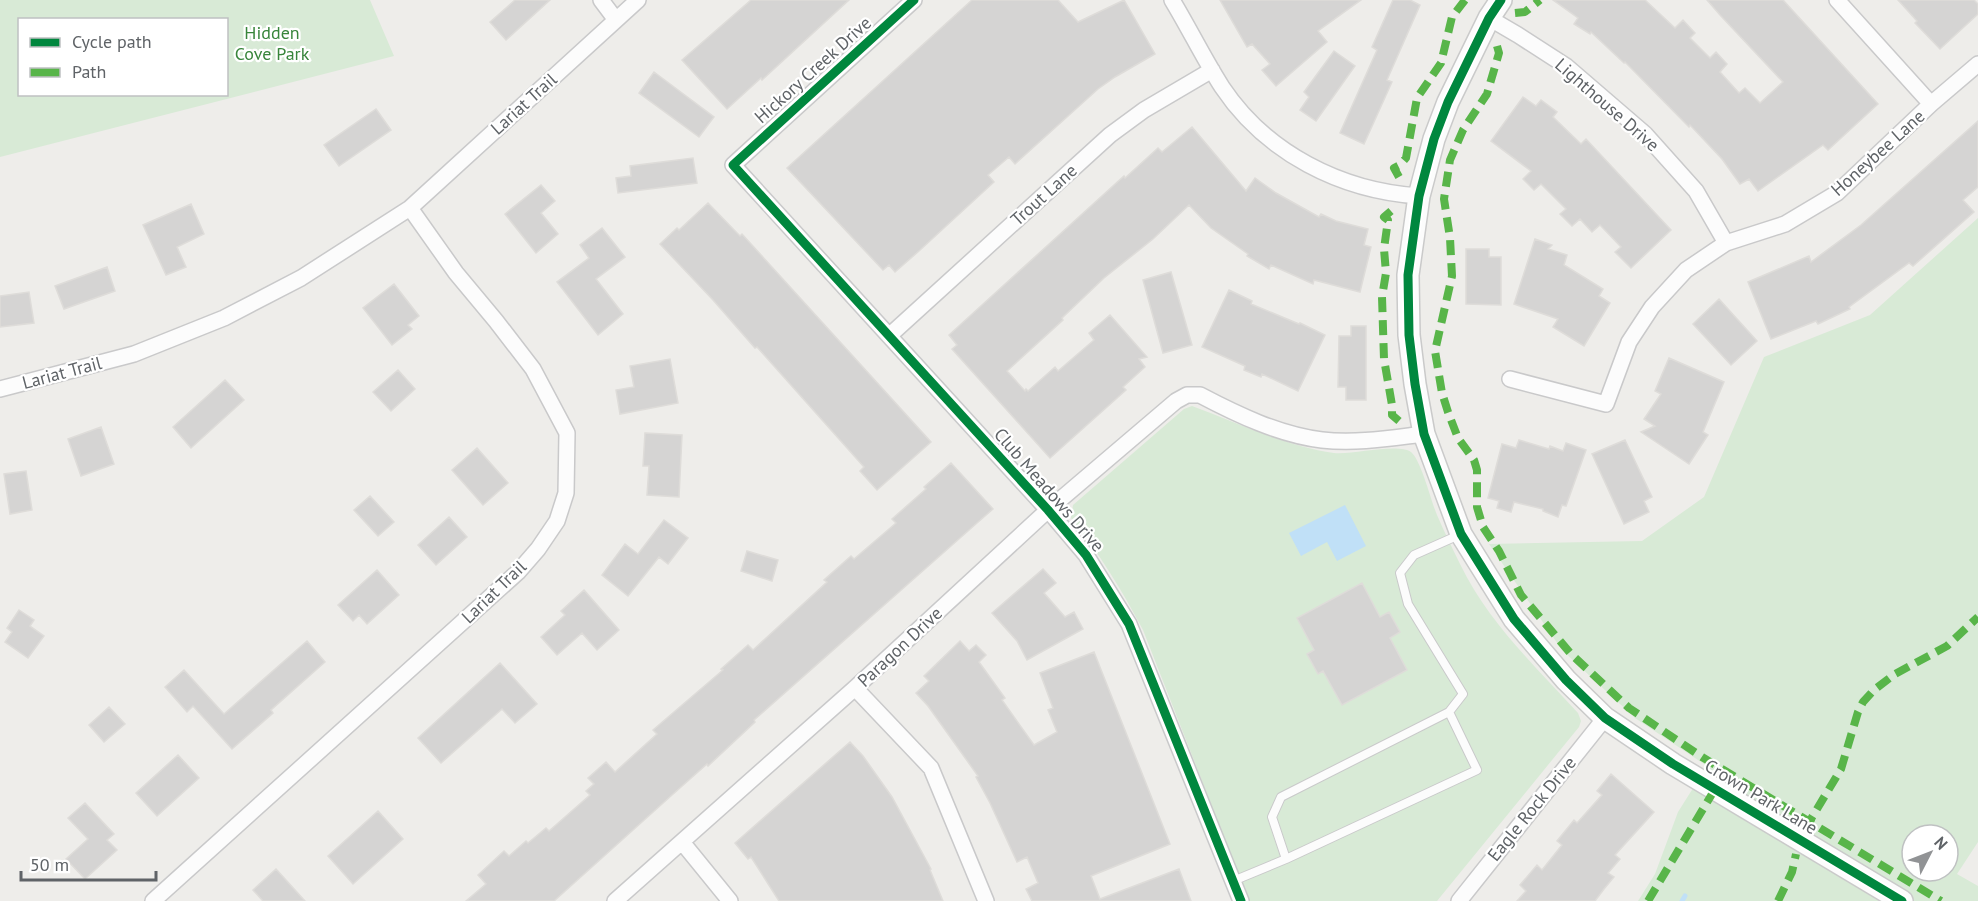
<svg xmlns="http://www.w3.org/2000/svg" width="1978" height="901" font-family="'PT Sans',sans-serif">
<rect width="100%" height="100%" fill="#eeedea"/>
<path fill="#d8ead6" fill-rule="evenodd" d="M0 0H370L394 56 0 157ZM20 20H226V94H20Z
M1978 218V842L1957 874 1978 886V901H1638L1655 874 1678 812 1707 766 1635 718 1562 650 1489 544 1642 541 1704 497 1764 357 1870 315ZM1912 835H1948V871H1912Z
M1192 406C1238 423 1285 446 1334 453 1353 455 1397 443 1411 452 1421 460 1431 501 1437 515 1444 531 1452 548 1460 564 1488 622 1535 666 1578 713L1581 721 1579 727 1437 901H1249L1143 630C1122 590 1099 553 1071 518L1073 505 1184 409Z"/>
<path fill="#c0e0f7" d="M1345 505 1366 546 1337 561 1327 542 1301 556 1289 533Z"/>
<g fill="none" stroke-linecap="round" stroke-linejoin="round">
<path stroke="#c0e0f7" stroke-width="5" d="M1682 901 1685 896"/>
</g>
<path fill="#d5d4d3" stroke="#dedcd9" stroke-width="1.5" d="M515 0H550L506 40 490 22Z
M751 0H849L762 80 761 78 727 109 682 60Z
M972 0H1058L1078 22 1124 0 1155 54 1115 77 1098 89 1015 164 1009 157 988 175 994 182 919 251 895 272 889 265 883 270 787 168Z
M1220 0H1361L1318 31 1327 42 1276 86 1262 70 1270 64 1252 44 1247 47Z
M1393 0H1410L1420 5 1387 80 1392 82 1364 144 1340 133 1377 50 1372 47Z
M1553 0H1645L1675 28 1683 20 1695 33 1690 38 1710 58 1716 52 1727 64 1720 72 1739 93 1745 88 1760 103 1783 82 1720 15 1707 0H1783L1878 104 1828 150 1823 145 1758 191 1749 179 1740 184 1722 159 1690 125 1689 127 1625 62 1624 63 1591 32 1590 34 1574 24 1578 18Z
M1898 0H1974L1978 4V14L1940 49 1915 23 1917 21Z
M1334 51 1355 66 1316 121 1300 110 1309 97 1304 92Z
M654 72 714 117 699 137 639 93Z
M1523 97 1536 106 1541 100 1557 112 1553 117 1581 144 1586 139 1671 230 1631 268 1615 252 1621 247 1600 225 1592 232 1580 219 1572 226 1560 214 1566 209 1541 184 1534 190 1523 179 1531 171 1491 141Z
M376 109 391 130 339 166 324 145Z
M1978 121V187L1963 200 1974 212 1913 266 1909 263 1849 307 1850 309 1818 324 1816 321 1771 339 1748 282 1809 256 1811 262 1861 225Z
M1192 127 1246 191 1255 178 1276 193 1319 217 1321 214 1336 221 1368 229 1364 245 1371 247 1360 292 1314 280 1313 284 1271 265 1269 269 1247 256 1248 254 1211 228 1189 205 1153 239 1104 278 1062 318 1063 320 1007 371 1025 391 1026 389 1028 391 1055 367 1058 371 1094 340 1089 333 1110 315 1147 357 1139 359 1145 367 1123 387 1126 390 1050 458 952 349 957 345 949 335 1124 176 1125 178 1158 148 1162 152Z
M693 158 697 183 618 193 616 178 631 176 630 166Z
M541 185 555 201 541 213 558 234 536 253 505 214Z
M708 203 740 236 742 234 931 442 877 490 860 471 864 467 757 347 755 348 713 300 660 244 677 228 679 230Z
M191 204 204 234 177 247 186 267 166 275 143 225Z
M602 228 625 257 596 279 623 314 598 335 557 282 589 258 580 245Z
M1535 239 1552 245 1548 249 1567 255 1564 265 1603 289 1599 296 1610 303 1584 346 1553 327 1558 319 1514 304Z
M1466 249H1489V257H1501V305L1466 304Z
M107 267 115 291 64 309 55 286Z
M1171 272 1192 345 1163 353 1143 280Z
M394 284 419 316 408 325 412 329 392 345 363 308Z
M1229 290 1252 301 1251 304 1299 324 1300 323 1325 335 1298 391 1262 374 1261 377 1244 370 1245 366 1202 347Z
M29 292 34 323 0 327V296Z
M1719 299 1757 341 1731 365 1693 324Z
M1351 326H1366V400H1346V387H1338L1339 336H1351Z
M1669 358 1724 382 1703 432 1708 435 1689 464 1641 432 1655 426 1644 419 1661 394 1655 391Z
M670 359 678 403 620 414 616 390 634 387 630 366Z
M398 370 415 389 391 411 373 392Z
M225 380 244 400 191 448 173 427Z
M101 427 114 464 81 476 68 439Z
M645 433 682 435 679 497 647 495 649 466H643Z
M1519 440 1549 449 1550 446 1563 451 1566 443 1586 450 1566 506 1562 505 1558 517 1543 511V509L1514 502 1511 512 1497 508 1499 501 1488 498 1502 444 1516 448Z
M1625 440 1652 497 1644 501 1649 512 1624 524 1592 454Z
M477 448 508 483 483 505 452 470Z
M951 463 993 509 977 523 754 720 755 722 708 766 707 764 672 795 554 901H466L486 884 478 875 504 851 509 856 526 841 528 843 546 828 549 831 590 795 586 791 594 784 588 778 606 762 615 772 657 734 653 730 723 670 721 669 748 645 753 650 827 582 824 580 851 556 854 559 896 523 892 519 926 489 924 487Z
M26 471 32 510 10 514 4 474Z
M370 496 394 522 378 536 354 510Z
M449 517 467 537 436 565 418 545Z
M664 520 688 538 668 564 659 557 628 596 602 575 625 544 638 554Z
M747 551 778 560 772 581 741 571Z
M1043 569 1056 583 1044 593 1065 617 1074 612 1083 629 1027 660 1017 641 992 613Z
M377 570 399 595 367 624 359 615 353 621 338 605Z
M1362 583 1380 617 1389 612 1400 632 1390 638 1407 670 1342 705 1323 671 1318 674 1307 654 1314 650 1297 618Z
M584 590 619 630 597 650 582 633 557 655 541 637 565 615 561 611Z
M19 610 34 620 30 626 44 636 28 658 5 642 12 632 7 628Z
M307 641 325 662 271 710 273 713 232 749 193 706 187 712 165 687 184 670 224 714Z
M960 641 969 651 976 645 986 655 979 662 1005 698 1002 700 1034 745 1057 732 1048 710 1053 708 1040 673 1094 652 1170 844 1091 876 1100 899 1179 869 1191 901H1032L1026 889 1038 883 1027 857 1017 862 990 803 976 777 978 776 928 706 916 693 929 681 924 676Z
M500 663 537 704 515 723 502 709 441 763 418 738Z
M109 707 125 724 104 742 89 725Z
M850 742 863 756 892 797 931 869 930 870 943 901H779L751 857 748 859 735 843Z
M178 755 199 778 157 816 136 793Z
M1611 774 1654 812 1615 855 1620 859 1608 873 1614 877 1604 889 1595 901H1517L1526 891 1520 885 1537 865 1542 870 1562 845 1557 841 1574 820 1577 823 1602 795 1597 791Z
M85 803 114 834 107 840 117 850 85 879 66 859 88 839 68 818Z
M378 811 403 839 353 884 328 856Z
M276 869 305 901H263L253 890Z"/>
<g fill="none" stroke-linecap="round" stroke-linejoin="round">
<g stroke="#c9c9ca" stroke-width="10">
<path id="lane" d="M1286 859 1272 817 1281 797 1449 712 1463 694 1408 604 1400 573 1414 555 1459 535
M1233 881 1286 859 1477 770 1449 712"/>
</g>
<g stroke="#c9c9ca" stroke-width="18">
<path id="street" d="M601 0 616 20
M914 0 733 165 1048 510 1086 555 1129 624 1241 901
M1172 0C1189 28 1204 59 1222 87 1266 153 1341 191 1419 196
M1837 0 1931 104
M1489 18 1518 35 1566 66 1645 134 1696 191 1726 243
M889 336 1110 135 1144 110 1212 70
M1510 379 1606 404 1629 342 1652 307 1686 270 1726 243 1785 224 1837 193 1931 104 1978 64
M0 389 134 354 224 318 301 278 410 208 638 0
M855 688 931 768 986 901
M682 842 730 901
M153 901 518 572 538 549 557 521 566 493 567 433 533 369 496 321 456 273 410 208
M615 901 855 688 1048 510 1176 401 1187 395H1200C1238 415 1280 435 1322 440 1356 444 1391 438 1424 434
M1459 901 1605 718"/>
</g>
<g stroke="#cacaca" stroke-width="24">
<path id="secondary" d="M1501 0 1489 18 1448 102 1434 139 1419 196 1408 275 1409 335 1415 384 1424 434 1461 534 1514 619 1566 680 1605 718 1673 764 1902 901"/>
</g>
<use href="#lane" stroke="#fcfcfc" stroke-width="8"/>
<use href="#street" stroke="#fcfcfc" stroke-width="15"/>
<use href="#secondary" stroke="#fcfcfc" stroke-width="21"/>
<path stroke="#58b549" stroke-width="8" stroke-dasharray="15 8" stroke-linecap="butt" d="M1515 13 1525 12 1540 0
M1497 46 1499 53 1487 94 1463 130 1450 160 1444 199 1450 238 1452 276 1435 351 1442 393 1448 412 1458 438 1474 460 1477 470V507L1483 527 1499 551 1521 595 1571 654 1629 708 1702 757 1941 901
M1399 177 1394 168 1400 165 1406 158 1417 98 1441 63 1452 17 1465 0
M1391 211 1384 217 1388 220 1384 249 1386 273 1382 297 1384 359 1392 405V415L1399 421
M1805 829 1841 769 1858 712 1863 702 1874 690 1895 674 1947 646 1978 617
M1648 901 1715 789
M1778 901 1792 872 1796 854"/>
<g stroke="#fff" stroke-width="13">
<path id="cycleway" d="M914 0 733 165 1048 510 1086 555 1129 624 1241 901
M1501 0 1489 18 1448 102 1434 139 1419 196 1408 275 1409 335 1415 384 1424 434 1461 534 1514 619 1566 680 1605 718 1673 764 1902 901"/>
</g>
<use href="#cycleway" stroke="#00873e" stroke-width="9"/>
</g>
<g text-anchor="middle" stroke-width="4.5" stroke-linejoin="round" paint-order="stroke">
<g font-size="18" fill="#38853b" stroke="#fff">
<text x="272" y="39">Hidden<tspan x="272" dy="21">Cove Park</tspan></text>
</g>
<g font-size="18" fill="#5f6367" stroke="#fff">
<text transform="translate(813 70) rotate(-42)" y="6">Hickory Creek Drive</text>
<text transform="translate(524 104) rotate(-42)" y="6">Lariat Trail</text>
<text transform="translate(1607 105) rotate(41)" y="6">Lighthouse Drive</text>
<text transform="translate(1878 153) rotate(-42)" y="6">Honeybee Lane</text>
<text transform="translate(1044 195) rotate(-42)" y="6">Trout Lane</text>
<text transform="translate(62 373) rotate(-15)" y="6">Lariat Trail</text>
<text transform="translate(1049 490) rotate(49)" y="6">Club Meadows Drive</text>
<text transform="translate(494 592) rotate(-44)" y="6">Lariat Trail</text>
<text transform="translate(900 647) rotate(-43)" y="6">Paragon Drive</text>
<text transform="translate(1761 797) rotate(31)" y="6">Crown Park Lane</text>
<text transform="translate(1532 809) rotate(-51)" y="6">Eagle Rock Drive</text>
</g>
</g>
<rect x="18" y="18" width="210" height="78" fill="#ffffff" stroke="#bfc1c2" stroke-width="1.5"/>
<rect x="30" y="38" width="30" height="9" fill="#00873e" stroke="#bfc1c2" stroke-width="1.5"/>
<text x="72" y="48" font-size="18" fill="#5f6367">Cycle path</text>
<rect x="30" y="68" width="30" height="9" fill="#58b549" stroke="#bfc1c2" stroke-width="1.5"/>
<text x="72" y="78" font-size="18" fill="#5f6367">Path</text>
<g transform="translate(1930 853) rotate(48)"><circle r="28" fill="#ffffff" stroke="#bfc1c2" stroke-width="1.5"/>
<path d="M0-4.5L10 22L0 15L-10 22Z" fill="#919395"/>
<text y="-9" font-size="16" font-weight="bold" text-anchor="middle" fill="#5f6367">N</text>
</g>
<path d="M21 871v9h135v-9" fill="none" stroke="#5f6367" stroke-width="3"/>
<text x="30" y="871" font-size="18" fill="#5f6367" stroke="#ffffff" stroke-width="4.5" paint-order="stroke">50 m</text>
</svg>
